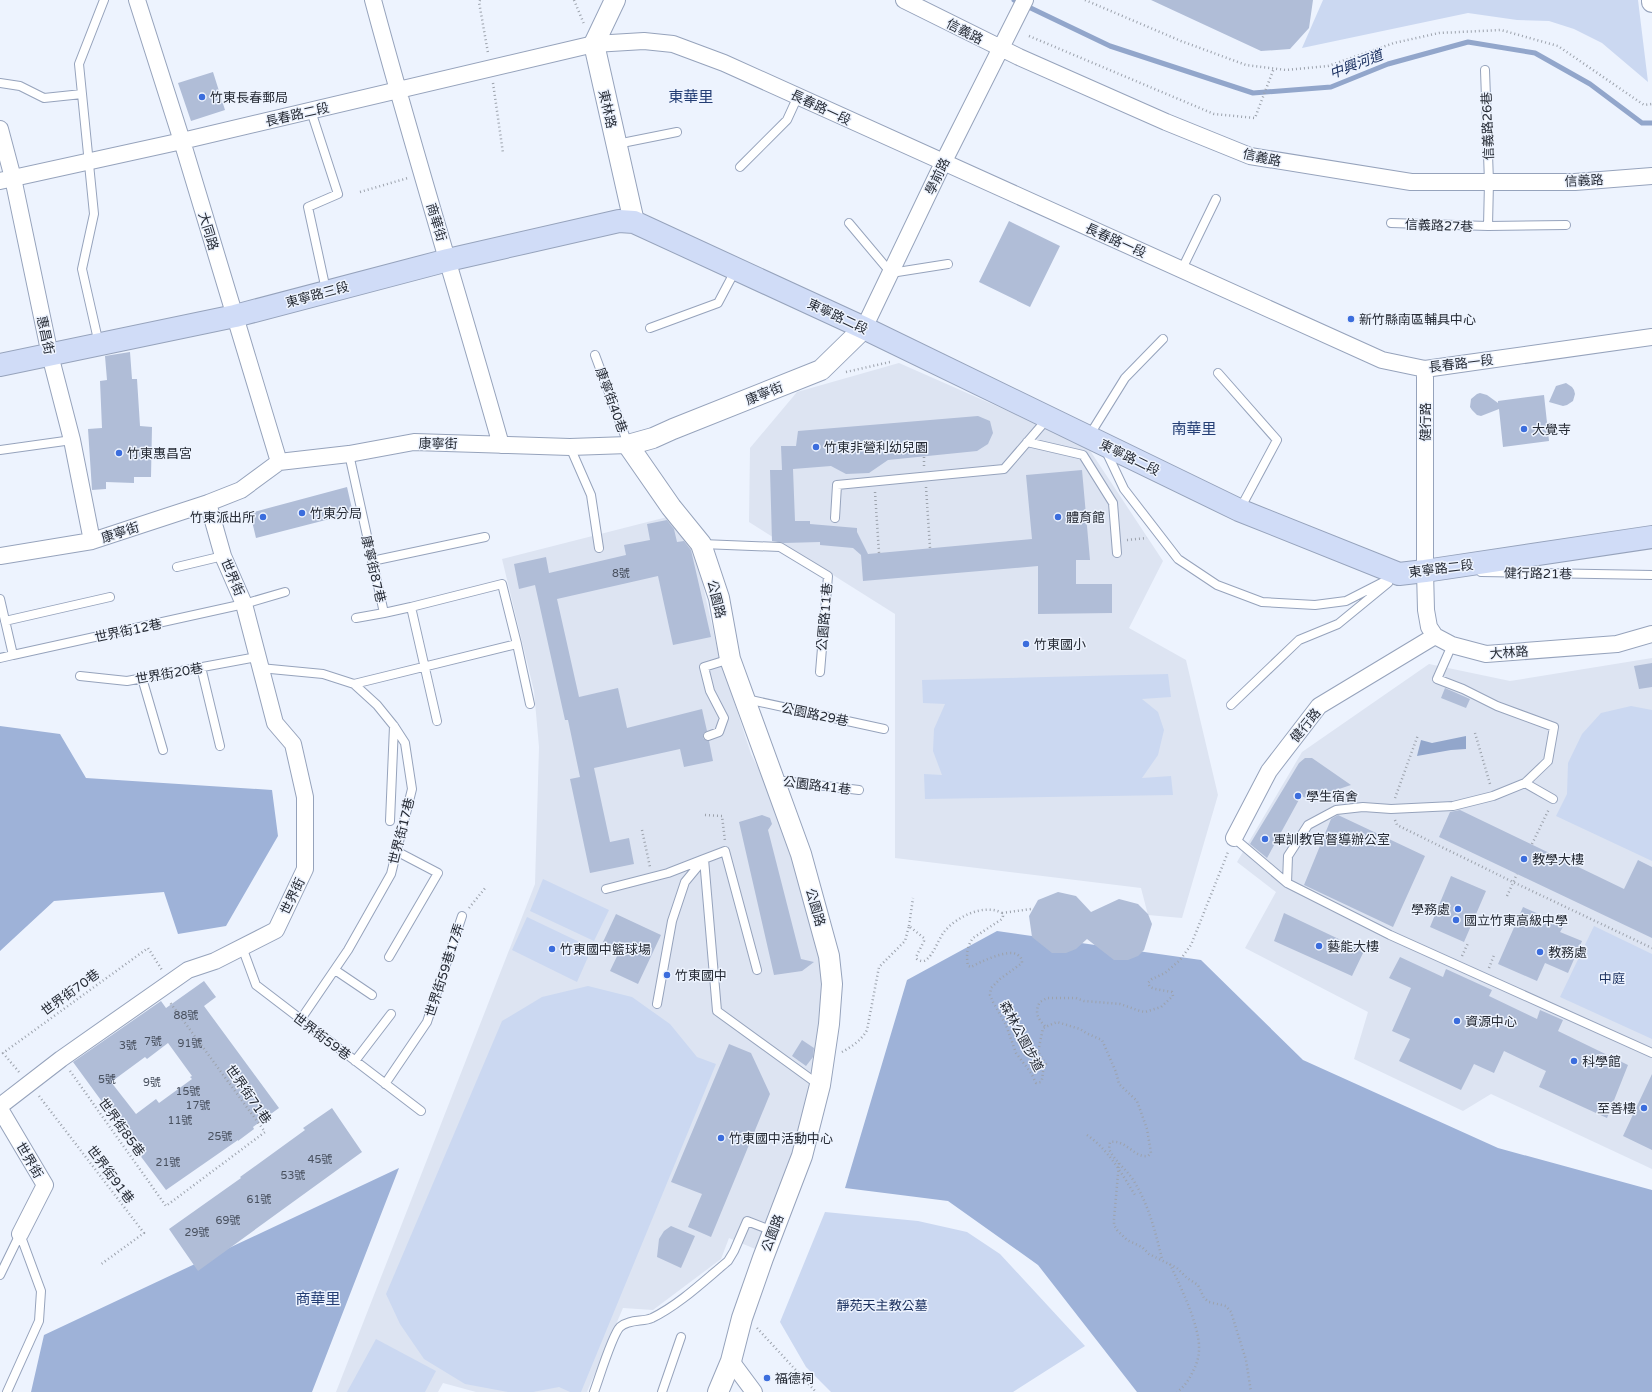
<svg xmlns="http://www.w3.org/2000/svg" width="1652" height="1392" font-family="'Varela Round','Noto Sans TC',sans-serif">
<rect width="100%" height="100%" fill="#edf3fe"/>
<path fill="#dde4f2" d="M899 363 1087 446 1163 561 1129 628 1186 660 1218 795 1182 918 1148 915 1141 888 895 858V614L749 522 750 448 797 392Z
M675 515 693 541 718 652 751 754 794 840 834 953 819 1099 760 1251 729 1238 721 1259 653 1310 623 1308 587 1392H476L443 1383 438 1392H336L535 884 539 747 534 691 502 559Z
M1652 658V1169L1491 1094 1463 1111 1354 1059 1368 1012 1245 948 1276 892 1237 862 1302 752 1429 664 1510 681Z"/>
<path fill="#cbd8f1" d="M1323 0H1638L1648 82 1602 43 1574 29 1549 21 1517 20 1468 13 1302 48Z
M1168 674 1171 697 1142 699 1158 712 1164 730 1158 755 1142 778 1171 776 1173 795 925 799 924 774 942 775 933 751 934 729 945 704 923 703 922 680Z
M1631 706 1652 710V861L1556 816 1567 794 1568 763 1582 734 1601 713Z
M543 879 609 910 594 941 530 911Z
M527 917 592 948 577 982 512 950Z
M1594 926 1652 954V1039L1560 997Z
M588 986 632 997 670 1024 697 1057 716 1064 581 1392H570L559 1387 533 1392H508L465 1384 424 1359 400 1324 386 1294 502 1021 542 997Z
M825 1212 918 1221 967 1232 1000 1254 1085 1346 1013 1392H831L806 1367 780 1322Z
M376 1339 436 1371 425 1392H347Z"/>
<path fill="#9eb2d8" d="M0 726 60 734 86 778 272 790 278 836 226 926 178 934 164 892 54 901 0 951Z
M997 931 1201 960 1303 1060 1498 1148 1652 1190V1392H1137L1038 1265 948 1201 845 1188 907 980Z
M399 1168 312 1392H31L44 1335Z"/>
<path fill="#92a6cb" d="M1466 736V749L1451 750 1417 756 1421 740 1432 743Z"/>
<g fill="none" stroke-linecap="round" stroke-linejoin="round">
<path stroke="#92a6cb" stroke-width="5" d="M1014 0 1110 46 1253 93 1331 87 1388 64 1468 42 1535 53 1590 84 1642 123H1652"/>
</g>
<path fill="#b0bdd7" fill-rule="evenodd" d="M1151 0H1313L1309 28 1290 49 1261 51Z
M213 72 225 110 191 121 178 83Z
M1009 221 1060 246 1030 307 979 282Z
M130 352 132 379H137L140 426 152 427 151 477H134V483L106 482V489L92 490 88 429 102 428 100 381 107 380 105 356Z
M1566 383 1572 387 1574 390 1575 394 1573 401 1567 405 1563 406 1549 402 1556 386Z
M1480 393 1487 395 1498 403V401L1544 395 1549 441 1503 447 1499 409 1481 416 1477 415 1472 410 1470 407 1471 399 1477 394Z
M978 416 990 421 993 433 988 444 977 451 888 460 869 473 846 474 831 466 793 469 795 521H810V524L857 528V532L868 554 1032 539 1026 475 1082 470 1090 560H1076V584H1112V613L1038 614V566L863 581 861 555 853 548 820 545V542L784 543 772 541 770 470H782L781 446H796L798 431Z
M347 487 353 513 256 538 250 513Z
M667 520 674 529 677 542 684 541 691 550 711 637 673 645 658 576 557 599 579 697 618 688 627 728 702 709 707 731 704 733 703 738 705 740 709 741 713 761 684 767 680 749 594 768 610 842 629 838 634 864 590 873 570 779 580 777 568 720H565L535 585 519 589 514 564 546 557 549 573 626 555 624 545 650 540 647 524Z
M1652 663V687L1639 689 1634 666Z
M1445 688 1470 699 1466 708 1441 698Z
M1305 758H1312L1351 785 1309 799 1301 796 1267 858 1250 844 1299 763Z
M1460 810 1624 889 1638 860 1652 867V938L1439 837 1450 812Z
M762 815 770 818 772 824 768 830 801 959 814 962 802 971 774 975 739 822Z
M1338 815 1425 856 1393 927 1304 885 1331 819Z
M1451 876 1486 891 1464 942 1430 927Z
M1058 892 1076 896 1091 912 1119 899 1138 904 1148 914 1152 924 1144 950 1138 956 1128 960H1114L1087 939 1076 949 1066 953H1052L1032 937 1029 916 1038 900Z
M1523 907 1564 925 1560 932 1582 941 1568 973 1545 963 1537 981 1498 964Z
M1284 913 1364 951 1352 976 1274 941Z
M616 914 661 935 638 984 610 971 620 950 603 942Z
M1400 957 1443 977 1446 969 1492 990 1489 996 1537 1019 1540 1010 1563 1020 1558 1031 1628 1065 1607 1118 1539 1087 1546 1071 1504 1051 1494 1073 1474 1064 1461 1090 1399 1061 1410 1039 1392 1031 1411 988 1389 978Z
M204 981 216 997 204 1006 279 1108 253 1127 254 1129 238 1141V1140L166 1190 121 1130 122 1129 73 1062 161 1001 166 1008ZM168 1043 192 1076 190 1077 192 1079 159 1103 156 1099 136 1114 111 1082 145 1057 147 1059Z
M802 1040 814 1048 813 1057 806 1066 792 1056Z
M729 1044 751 1053 770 1094 711 1237 688 1227 702 1194 671 1182Z
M1652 1074V1150L1623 1136Z
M332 1108 362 1152 198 1271 169 1229 241 1178 240 1177 305 1130 303 1128Z
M671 1226 695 1236 681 1268 657 1257 659 1239 664 1231Z"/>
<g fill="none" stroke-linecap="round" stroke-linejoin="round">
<g stroke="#96a3bc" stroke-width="10">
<path id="service" d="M1485 70 1489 182 1488 226
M0 83 20 86 44 98 82 94
M311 111 338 194 308 207 326 290
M617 144 677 132
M740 167 787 120 798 96
M849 223 891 273 948 264
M1391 223 1488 226 1566 225
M1182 269 1216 199
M650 328 718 303 736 269
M99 344 82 269 94 214 79 64 104 0
M595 355 628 444
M1218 373 1277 440 1240 509
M1089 436 1125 378 1163 339
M1027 442 1083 455 1113 503 1117 553
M570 447 591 495 599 548
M0 450 72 440
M1106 451 1124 489 1178 559 1217 585 1262 602 1315 605 1346 601 1395 576
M349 454 384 613 411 607 437 721
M835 518 837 485 1004 469 1048 418
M702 544 780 547 828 576 820 672
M372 561 485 537
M177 567 223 556
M1481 572 1652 575
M0 599 13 655 0 658
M411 607 502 584 517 644
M356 618 384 613
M5 621 110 597
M1452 645 1437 679 1463 689 1497 706 1554 727 1548 761 1525 783 1493 796 1453 806 1391 809 1363 807 1336 810 1308 825 1288 856 1287 883 1390 935 1652 1053
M13 655 244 604 285 592
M201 667 220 746
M260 668 323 674 354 684 377 705 394 726 405 743 412 789 391 874 348 950 301 1019
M80 676 127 681 257 657
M142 678 163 750
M354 684 517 644 530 704
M746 699 884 729
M1231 705 1299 640 1338 624 1388 583
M708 736 719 732 724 718 710 691 704 667 730 659
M775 780 859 790
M1525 783 1553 799
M390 821 394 726
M1234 838 1287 883
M606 889 668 873 704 859 717 1011 819 1085
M242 947 256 985 421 1111
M389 957 438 873 396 851
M335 970 372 995
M657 1004 672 921 685 882 704 859 725 851 757 970
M355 1061 391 1014
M385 1084 427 1022 462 916
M0 1275 20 1234
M7 1392 39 1321 41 1291 20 1234
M594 1392C599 1379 612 1335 620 1327 629 1319 643 1322 652 1318 679 1305 705 1280 728 1261L734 1251 747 1221 773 1231
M662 1392 681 1337"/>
</g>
<g stroke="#96a3bc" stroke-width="18">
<path id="minor" d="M137 0 182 141 279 462
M373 0C413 149 459 296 501 445
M904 0 1019 57 1166 122 1250 156 1411 182H1575L1652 176
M0 129 13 178 50 355 72 440 92 541
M0 181 182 141 594 44 644 41 673 44 724 63 1382 360 1425 369 1652 337
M864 328 943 163 1025 0
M1425 369V571L1426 610 1429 627 1435 636 1452 645 1486 654 1617 644 1652 634
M0 556 92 541 208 503 241 490 279 462 349 454 414 442 570 447 628 445
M1234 838 1269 771 1319 706 1435 636
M0 1106 61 1059 188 970 215 961 276 930 305 869V797L293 744 275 723 244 604 223 556 208 503
M0 1109 45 1185 20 1234
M731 1361 754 1392"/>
</g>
<g stroke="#96a3bc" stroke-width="22">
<path id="tertiary" d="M615 0 594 44 634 222
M1652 0V2
M718 1392 731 1361 742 1318 763 1258 802 1156 820 1085 829 1024 832 984 829 956 801 854 730 659 719 598 701 544 671 507 628 445 653 438 673 429 821 370 864 328"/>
</g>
<g stroke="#96a3bc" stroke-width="24">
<path id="secondary" d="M0 365 235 316 448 260 619 221 634 222 864 328 1239 510 1399 574 1425 571 1652 537"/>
</g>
<path stroke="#9ca2ac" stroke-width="2.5" stroke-dasharray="1 3" stroke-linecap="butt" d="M480 0 479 2 488 53
M574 0 584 24
M1085 0 1181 41 1246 65 1286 70 1328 66 1394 43 1439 33 1501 30 1558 46 1644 105 1652 104
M1029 36 1214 114 1255 118 1274 68
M493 83 503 153
M360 192 408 178
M846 372 890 362
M924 457V466
M926 487 930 548
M875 492 879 553
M1127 540 1147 538
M1475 733 1490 784
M1395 798 1418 735
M705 815 722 816 725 841
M1395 820 1397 825 1513 882 1652 948
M642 830 650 867
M1532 844 1549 809
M1507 896 1517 874
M469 908 486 887
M1002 913 1031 909
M909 926 913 898
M1462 956 1468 943
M1489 968 1494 955
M1045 1026C1038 1019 1034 1012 1040 1002L1047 998H1076L1084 1001 1120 1004 1140 1011 1145 1012 1161 1007 1173 996 1172 992 1155 989 1150 987 1148 983 1152 979 1165 973 1180 960 1191 945 1228 852
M842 1052C851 1047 862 1040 867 1030L879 967 905 941 909 926 924 938V941L916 957 917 959C920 961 923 962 926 960 934 954 938 940 944 932 956 917 984 903 1002 913L1003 916 1002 919 973 938C967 946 966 956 968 966L971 967C980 962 1009 948 1018 955 1021 957 1022 960 1022 963L1000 979 991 988 990 995 993 1002 1006 1025 1016 1053 1031 1073 1036 1083 1041 1082C1044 1075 1041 1073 1046 1064L1038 1052 1043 1028 1057 1022 1080 1029 1086 1033 1102 1040 1116 1072 1119 1084 1137 1101 1147 1129 1151 1153 1148 1156C1134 1158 1126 1139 1110 1142L1109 1149C1115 1162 1128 1170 1135 1183 1149 1206 1156 1234 1162 1259
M70 1071 166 1206 265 1132 169 1001
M19 1072 3 1053 148 948 162 970
M39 1096 144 1233 100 1265
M1087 1135C1108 1149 1122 1174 1135 1195
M1119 1163 1114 1219V1225L1117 1230 1127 1240 1142 1247 1149 1254 1177 1268 1187 1278 1198 1285 1204 1298 1209 1302 1226 1306 1231 1312 1246 1360 1251 1392
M1170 1264C1180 1286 1200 1326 1199 1349 1199 1358 1196 1366 1192 1373 1189 1380 1183 1388 1177 1392
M757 1328 816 1392"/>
<use href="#service" stroke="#fff" stroke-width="8"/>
<use href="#minor" stroke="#fff" stroke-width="16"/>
<use href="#tertiary" stroke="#fff" stroke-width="20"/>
<use href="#secondary" stroke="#d0dcf7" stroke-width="22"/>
</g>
<g fill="#3b6ddd" stroke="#edf3fe" stroke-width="1.5">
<circle cx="202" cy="97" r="4"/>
<circle cx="1351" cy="319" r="4"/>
<circle cx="1524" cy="429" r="4"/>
<circle cx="816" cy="447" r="4"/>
<circle cx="119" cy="453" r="4"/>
<circle cx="302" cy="513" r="4"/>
<circle cx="263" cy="517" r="4"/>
<circle cx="1058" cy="517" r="4"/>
<circle cx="1026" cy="644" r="4"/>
<circle cx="1298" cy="796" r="4"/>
<circle cx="1265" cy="839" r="4"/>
<circle cx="1524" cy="859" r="4"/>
<circle cx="1458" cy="909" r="4"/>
<circle cx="1456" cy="920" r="4"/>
<circle cx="1319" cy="946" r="4"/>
<circle cx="552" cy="949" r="4"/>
<circle cx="1540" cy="952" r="4"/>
<circle cx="667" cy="975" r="4"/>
<circle cx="1457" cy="1021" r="4"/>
<circle cx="1574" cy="1061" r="4"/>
<circle cx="1644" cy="1108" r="4"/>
<circle cx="721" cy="1138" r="4"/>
<circle cx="767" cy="1378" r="4"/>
</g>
<g text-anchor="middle" stroke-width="3" stroke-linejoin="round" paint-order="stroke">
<g font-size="11" fill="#48505e">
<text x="621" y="577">8號</text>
<text x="186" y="1019">88號</text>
<text x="153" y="1045">7號</text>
<text x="190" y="1047">91號</text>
<text x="128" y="1049">3號</text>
<text x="107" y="1083">5號</text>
<text x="152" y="1086">9號</text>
<text x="188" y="1095">15號</text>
<text x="198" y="1109">17號</text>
<text x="180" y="1124">11號</text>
<text x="220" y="1140">25號</text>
<text x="320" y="1163">45號</text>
<text x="168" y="1166">21號</text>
<text x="293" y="1179">53號</text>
<text x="259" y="1203">61號</text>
<text x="228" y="1224">69號</text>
<text x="197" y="1236">29號</text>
</g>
<g font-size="13" fill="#262b35" stroke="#edf3fe">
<text transform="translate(965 31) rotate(27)" y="5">信義路</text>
<text transform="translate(821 107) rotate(25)" y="5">長春路一段</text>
<text transform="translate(608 109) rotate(77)" y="5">東林路</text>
<text transform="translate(297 114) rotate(-13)" y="5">長春路二段</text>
<text transform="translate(1487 126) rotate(-92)" y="5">信義路26巷</text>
<text transform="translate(1262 157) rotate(13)" y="5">信義路</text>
<text transform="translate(937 176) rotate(-64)" y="5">學前路</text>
<text transform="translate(1584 180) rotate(-3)" y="5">信義路</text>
<text transform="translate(437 222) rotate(73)" y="5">商華街</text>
<text transform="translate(1439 225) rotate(2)" y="5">信義路27巷</text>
<text transform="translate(209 231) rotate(73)" y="5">大同路</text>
<text transform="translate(1116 240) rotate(24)" y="5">長春路一段</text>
<text transform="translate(317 294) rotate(-15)" y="5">東寧路三段</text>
<text transform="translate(838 316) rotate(25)" y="5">東寧路二段</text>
<text transform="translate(46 335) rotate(78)" y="5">惠昌街</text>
<text transform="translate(1461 363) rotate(-7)" y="5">長春路一段</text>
<text transform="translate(764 393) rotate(-22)" y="5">康寧街</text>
<text transform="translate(612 400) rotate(70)" y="5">康寧街40巷</text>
<text transform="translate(1425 422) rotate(-90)" y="5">健行路</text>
<text transform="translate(438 443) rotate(1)" y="5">康寧街</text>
<text transform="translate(1130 457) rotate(26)" y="5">東寧路二段</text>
<text transform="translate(120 532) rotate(-18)" y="5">康寧街</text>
<text transform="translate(1441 568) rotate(-7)" y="5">東寧路二段</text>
<text transform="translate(374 569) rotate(77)" y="5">康寧街87巷</text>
<text transform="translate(1538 573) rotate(1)" y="5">健行路21巷</text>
<text transform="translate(233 577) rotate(67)" y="5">世界街</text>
<text transform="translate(717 599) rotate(76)" y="5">公園路</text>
<text transform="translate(824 617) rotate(-85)" y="5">公園路11巷</text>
<text transform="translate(128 630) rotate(-12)" y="5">世界街12巷</text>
<text transform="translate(1509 652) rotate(-4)" y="5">大林路</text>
<text transform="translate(169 673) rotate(-10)" y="5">世界街20巷</text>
<text transform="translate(815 714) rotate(12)" y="5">公園路29巷</text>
<text transform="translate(1305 725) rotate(-51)" y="5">健行路</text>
<text transform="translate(817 785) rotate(7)" y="5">公園路41巷</text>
<text transform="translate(401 831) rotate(-76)" y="5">世界街17巷</text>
<text transform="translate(292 896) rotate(-64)" y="5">世界街</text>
<text transform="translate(816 907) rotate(74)" y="5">公園路</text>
<text transform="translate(444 970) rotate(-72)" y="5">世界街59巷17弄</text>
<text transform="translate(70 992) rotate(-36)" y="5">世界街70巷</text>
<text transform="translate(322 1036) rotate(37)" y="5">世界街59巷</text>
<text transform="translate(1022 1036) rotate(62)" y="5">森林公園步道</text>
<text transform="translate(249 1094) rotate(55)" y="5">世界街71巷</text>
<text transform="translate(122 1127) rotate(54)" y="5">世界街85巷</text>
<text transform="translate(30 1160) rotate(59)" y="5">世界街</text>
<text transform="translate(111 1174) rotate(53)" y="5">世界街91巷</text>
<text transform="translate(772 1233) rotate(-69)" y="5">公園路</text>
</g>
<g font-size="13" fill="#262b35" stroke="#edf3fe" text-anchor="start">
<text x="210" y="102">竹東長春郵局</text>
<text x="1359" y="324">新竹縣南區輔具中心</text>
<text x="1532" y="434">大覺寺</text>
<text x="824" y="452">竹東非營利幼兒園</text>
<text x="127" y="458">竹東惠昌宮</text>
<text x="310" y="518">竹東分局</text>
<text x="255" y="522" text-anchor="end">竹東派出所</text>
<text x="1066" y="522">體育館</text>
<text x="1034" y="649">竹東國小</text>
<text x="1306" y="801">學生宿舍</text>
<text x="1273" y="844">軍訓教官督導辦公室</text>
<text x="1532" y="864">教學大樓</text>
<text x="1450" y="914" text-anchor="end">學務處</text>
<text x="1464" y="925">國立竹東高級中學</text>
<text x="1327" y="951">藝能大樓</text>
<text x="560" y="954">竹東國中籃球場</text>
<text x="1548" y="957">教務處</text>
<text x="675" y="980">竹東國中</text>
<text x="1465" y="1026">資源中心</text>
<text x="1582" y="1066">科學館</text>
<text x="1636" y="1113" text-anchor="end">至善樓</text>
<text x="729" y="1143">竹東國中活動中心</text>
<text x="775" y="1383">福德祠</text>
</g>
<g font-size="13" fill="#192f5e" stroke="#edf3fe">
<text x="1612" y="983">中庭</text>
<text x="882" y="1310">靜苑天主教公墓</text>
</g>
<g font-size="14" font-style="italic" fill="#1c3262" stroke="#edf3fe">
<text transform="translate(1356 64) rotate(-21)" y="5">中興河道</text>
</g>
<g font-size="15" fill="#233d74" stroke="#edf3fe">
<text x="691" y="102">東華里</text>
<text x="1194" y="434">南華里</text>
<text x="318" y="1304">商華里</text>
</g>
</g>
</svg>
